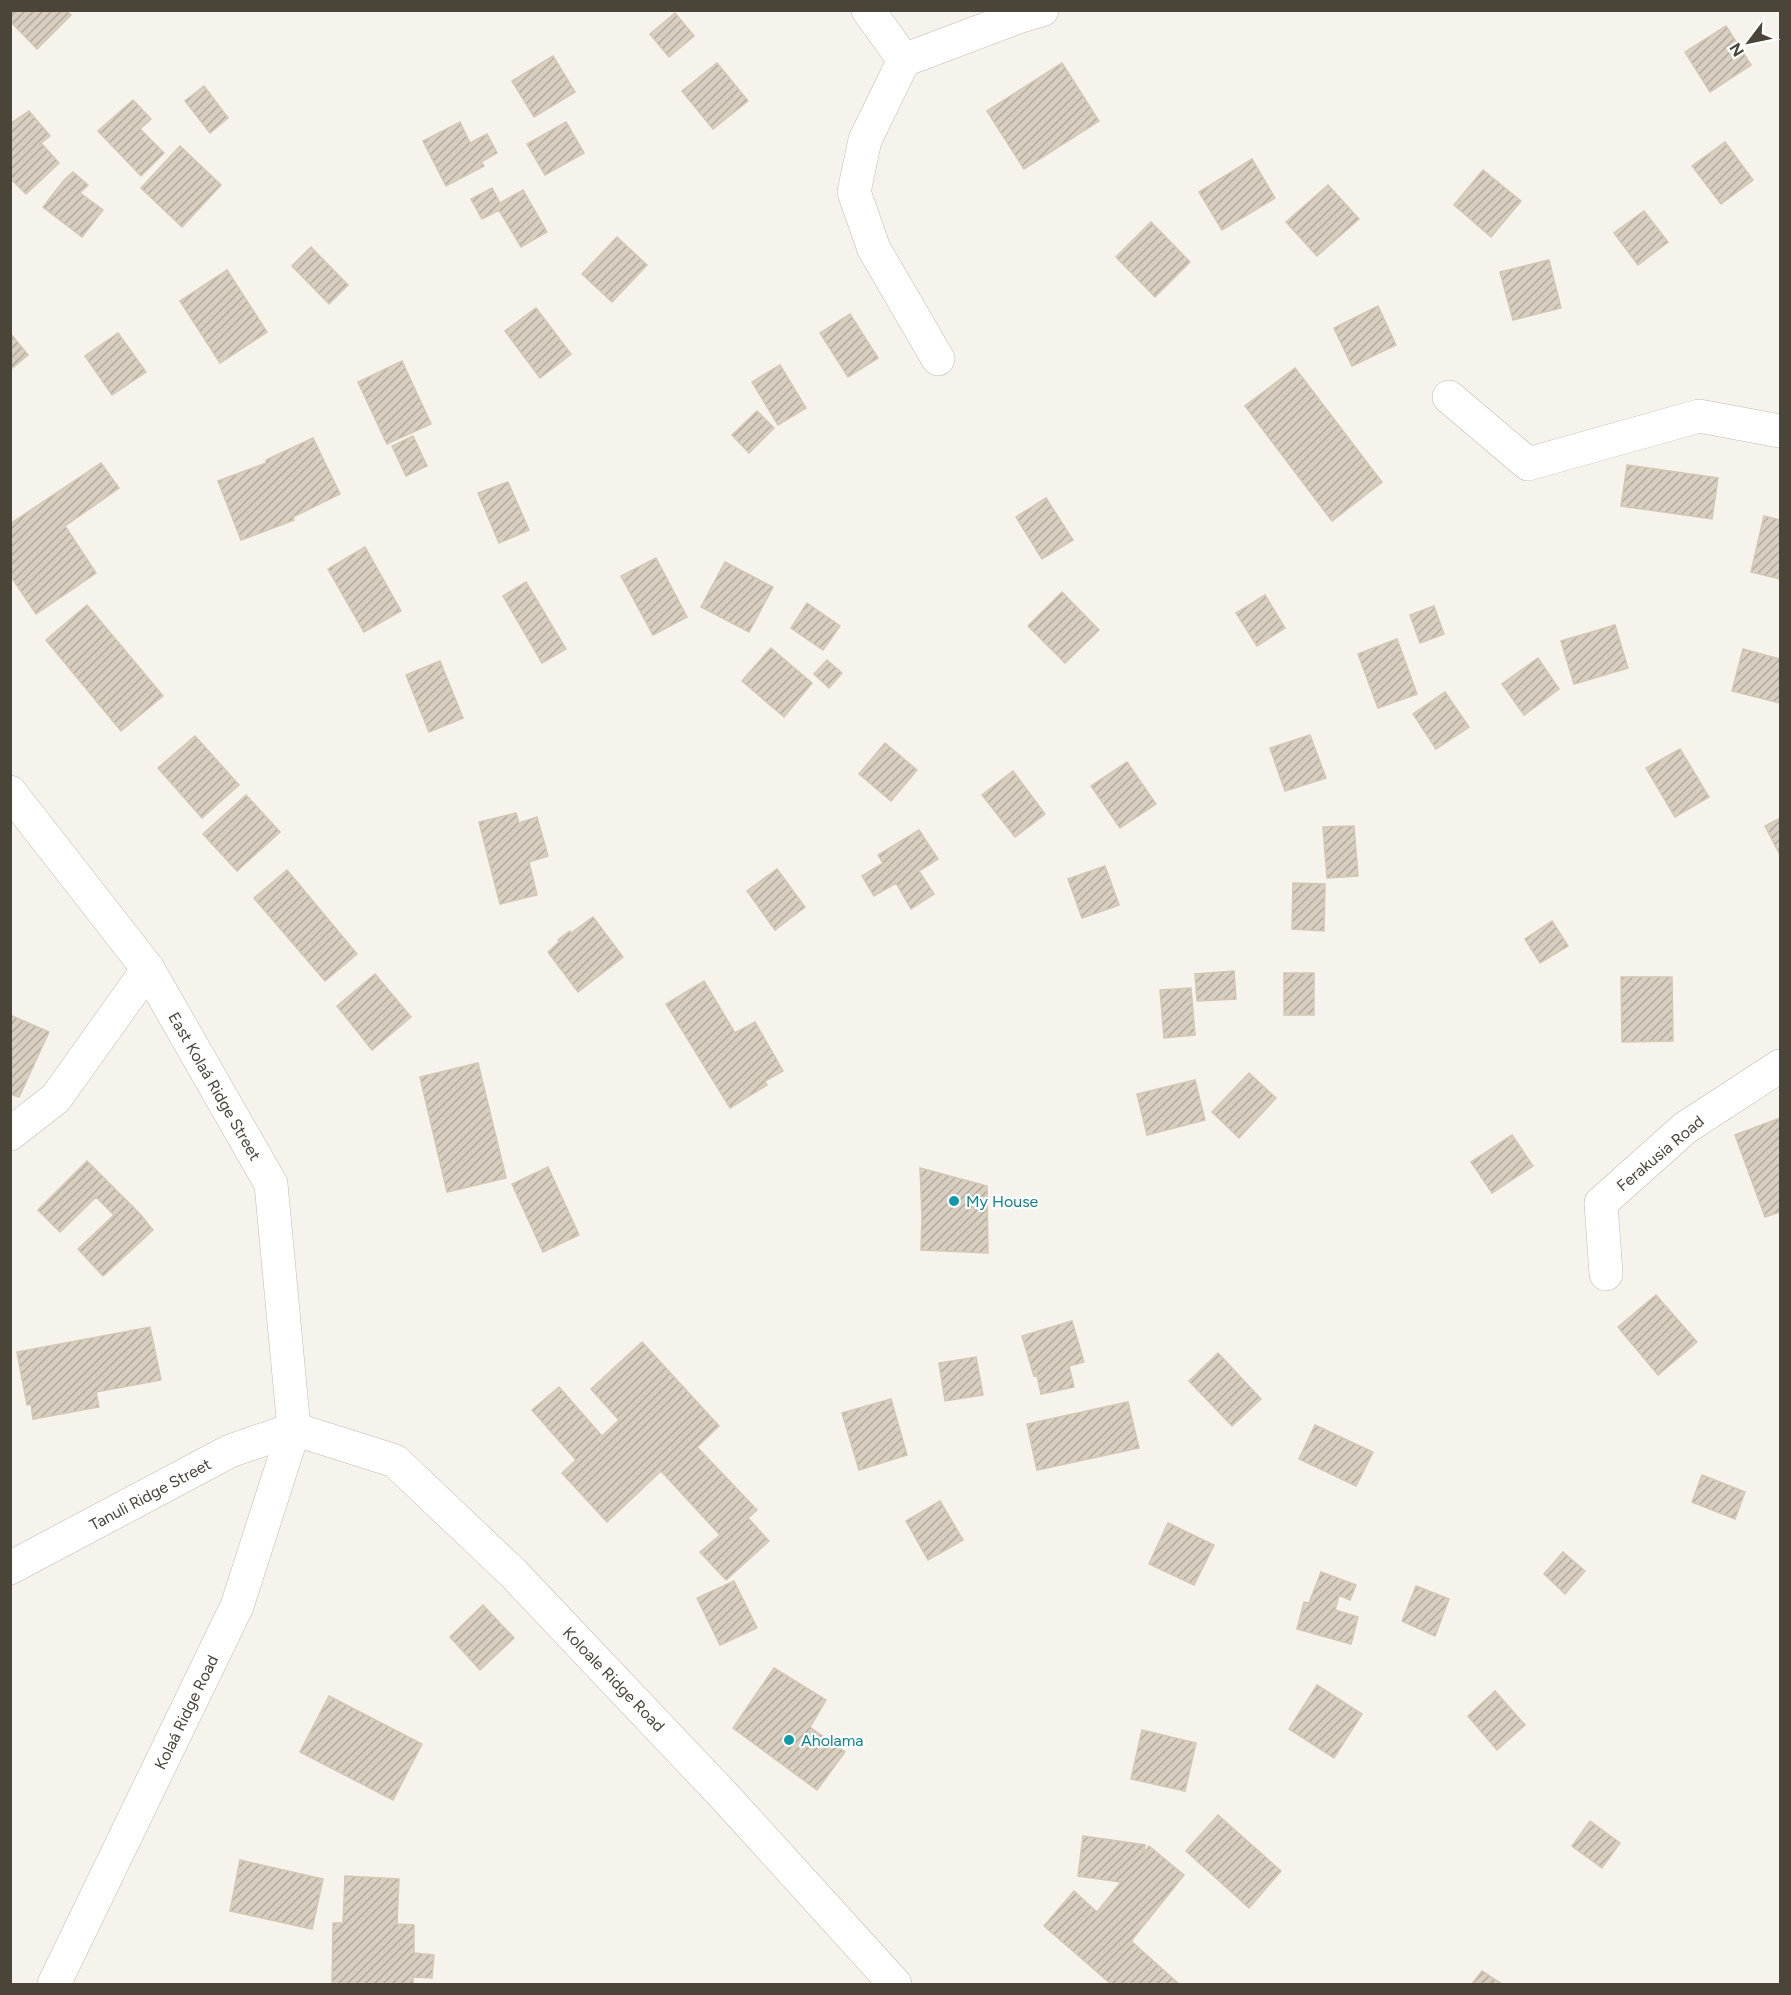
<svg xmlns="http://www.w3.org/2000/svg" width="1791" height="1995" font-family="Figtree,sans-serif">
<defs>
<pattern id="building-hatch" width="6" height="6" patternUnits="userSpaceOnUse" patternTransform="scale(1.5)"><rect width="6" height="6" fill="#d8cfc1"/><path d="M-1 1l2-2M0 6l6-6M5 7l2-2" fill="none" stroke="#b1aa9e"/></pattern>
</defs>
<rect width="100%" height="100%" fill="#f6f3ec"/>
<path fill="url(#building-hatch)" stroke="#d3c7b4" stroke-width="1.5" d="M10 10H66L71 15 37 49 10 21Z
M675 13 694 36 669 57 650 34Z
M1726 26 1751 65 1710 92 1685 52Z
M553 56 575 92 534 117 512 81Z
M717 63 748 101 713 129 682 91Z
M1062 63 1099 121 1024 169 987 111Z
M204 86 228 118 210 133 185 101Z
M133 100 151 119 140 129 164 153 141 176 98 131Z
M29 111 50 136 41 143 59 163 26 194 10 178V124Z
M460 122 470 143 487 134 497 153 481 162 484 166 446 186 423 141Z
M566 122 584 153 545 175 527 144Z
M1725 142 1753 180 1721 204 1692 166Z
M180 146 221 185 182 227 141 188Z
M1252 159 1275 198 1222 230 1199 192Z
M1483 170 1521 201 1491 237 1454 205Z
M73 172 88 185 80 193 103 210 82 237 43 207 64 180Z
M1328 185 1359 219 1317 256 1286 222Z
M492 188 500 203 523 190 547 232 521 247 499 210 482 219 471 199Z
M1644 211 1668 242 1638 265 1614 233Z
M1151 222 1190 262 1155 297 1116 257Z
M617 237 647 265 612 302 582 274Z
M311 247 348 285 329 304 292 266Z
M1549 260 1561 308 1513 320 1500 272Z
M227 270 267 332 220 363 180 301Z
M1378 306 1396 345 1352 366 1334 328Z
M536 308 571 354 540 378 505 331Z
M850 314 878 358 848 377 820 333Z
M10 333 28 355 11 369 10 368Z
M118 333 146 372 112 395 85 356Z
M402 361 431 424 387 444 358 382Z
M780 365 806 408 778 425 752 382Z
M1295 368 1382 482 1332 521 1245 406Z
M757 411 774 428 749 453 732 435Z
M413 436 427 466 406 476 392 446Z
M313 438 340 494 293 517 294 520 241 540 218 481 266 463V460Z
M101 463 119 488 65 526 96 573 36 614 10 575V524Z
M1627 465 1718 478 1712 519 1621 506Z
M508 482 529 530 499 543 478 493Z
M1046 498 1073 540 1042 559 1016 517Z
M1764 516 1780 520V579L1751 572Z
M365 547 401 611 364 632 328 569Z
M656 558 687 617 653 635 621 576Z
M725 562 773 587 749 632 701 607Z
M526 582 566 649 542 663 503 596Z
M1062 592 1099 630 1065 663 1028 626Z
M1265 595 1285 628 1257 646 1236 613Z
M807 603 840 626 823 650 791 628Z
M87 605 163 696 121 731 46 640Z
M1434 606 1444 634 1420 643 1410 615Z
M1615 625 1628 668 1574 684 1561 641Z
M1397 639 1417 694 1378 708 1358 654Z
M771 648 812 683 784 717 742 681Z
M1743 649 1780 659V703L1732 691Z
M1538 658 1559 689 1524 715 1502 684Z
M827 660 842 673 829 688 814 674Z
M440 661 463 718 429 732 406 675Z
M1445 692 1469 727 1436 749 1413 714Z
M1310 735 1326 778 1285 791 1270 748Z
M195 736 239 785 202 818 158 768Z
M885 743 917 770 891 801 859 774Z
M1680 749 1709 797 1675 817 1646 768Z
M1127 762 1156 804 1120 828 1091 786Z
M1013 771 1045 814 1015 837 982 795Z
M246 795 280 832 237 871 203 834Z
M516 813 519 823 537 817 548 856 529 862 537 895 500 904 479 822Z
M1780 818V852L1779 853 1765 826Z
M1354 826 1358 876 1327 878 1323 827Z
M919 830 938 859 919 871 934 894 911 909 896 883 874 896 862 876 883 863 878 855Z
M1105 866 1119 905 1082 918 1068 879Z
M777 869 805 907 775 930 747 891Z
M287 870 357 954 325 981 254 898Z
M1293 883 1325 884 1324 931 1292 929Z
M593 917 623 957 578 992 548 952 559 942 558 940 570 931 571 933Z
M1552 921 1568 946 1540 963 1525 939Z
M1234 971 1236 999 1197 1001 1195 974Z
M1284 973H1314V1015H1284Z
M375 974 411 1017 372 1050 337 1006Z
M1621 977H1672L1673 1041 1622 1042Z
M704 981 735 1033 755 1022 783 1071 765 1081 767 1085 730 1108 666 1004Z
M1191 988 1195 1035 1164 1038 1160 990Z
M10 1015 49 1032 19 1097 10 1094Z
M478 1063 506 1178 447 1192 420 1077Z
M1249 1073 1276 1098 1239 1138 1212 1112Z
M1195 1080 1205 1120 1147 1135 1137 1094Z
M1780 1118V1212L1765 1217 1735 1135Z
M1512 1135 1533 1166 1492 1193 1471 1162Z
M87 1161 140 1214 153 1230 103 1276 78 1249 114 1215 96 1197 60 1232 38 1210Z
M548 1167 579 1235 543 1252 512 1184Z
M920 1168 987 1186 988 1253 921 1250 922 1216Z
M1656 1295 1697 1342 1658 1375 1618 1327Z
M1072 1321 1084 1362 1069 1366 1074 1387 1041 1394 1037 1375 1034 1376 1022 1336Z
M150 1327 161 1380 96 1392 99 1407 33 1419 31 1404 27 1405 17 1352Z
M642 1342 719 1426 697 1447 757 1510 748 1518 769 1541 726 1580 700 1552 720 1535 661 1471 607 1522 562 1473 576 1460 532 1410 559 1387 602 1436 619 1420 591 1389Z
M1218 1353 1261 1399 1232 1426 1189 1381Z
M976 1357 983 1395 945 1401 939 1363Z
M891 1399 907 1455 859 1470 842 1413Z
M1128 1402 1139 1448 1037 1470 1027 1424Z
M1315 1425 1373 1452 1356 1486 1299 1459Z
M1702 1475 1745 1492 1735 1519 1692 1502Z
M940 1501 963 1540 928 1560 906 1521Z
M1168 1523 1214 1545 1194 1585 1149 1564Z
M1563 1552 1585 1571 1565 1594 1544 1574Z
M1321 1572 1356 1585 1350 1600 1339 1595 1335 1610 1358 1617 1351 1644 1297 1629 1304 1602 1309 1603Z
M734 1581 757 1628 720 1645 697 1598Z
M1416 1586 1449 1599 1435 1636 1402 1621Z
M483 1605 514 1638 480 1670 450 1637Z
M774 1668 826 1700 810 1727 845 1752 817 1790 733 1728Z
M1317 1685 1362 1714 1334 1758 1289 1729Z
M1495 1691 1525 1725 1497 1750 1468 1716Z
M329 1696 422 1744 393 1800 300 1752Z
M1142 1730 1196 1743 1185 1791 1131 1779Z
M1218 1815 1281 1871 1249 1908 1186 1851Z
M1590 1821 1620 1843 1602 1868 1572 1846Z
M1083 1836 1145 1845 1144 1853 1149 1846 1184 1875 1131 1941 1179 1984H1111L1044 1926 1074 1891 1097 1912 1121 1882 1078 1876Z
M240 1860 323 1879 312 1929 230 1911Z
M345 1876 399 1879 397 1924 414 1925V1953L434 1955 432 1978 413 1977V1984H332L333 1923H343Z
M1482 1971 1502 1984H1472Z"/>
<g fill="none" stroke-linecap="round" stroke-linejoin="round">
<g stroke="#c2bbae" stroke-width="34">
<path id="minor" d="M868 10 904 60 1018 17 1042 10
M904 60 865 140 854 192 874 249 938 359
M1449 397 1528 464 1699 416 1780 431
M10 1134 56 1098 148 969
M1606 1274 1601 1203 1685 1128 1780 1066
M10 1568 230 1451 294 1429 395 1461 513 1573 727 1799 895 1984"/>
</g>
<g stroke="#c2bbae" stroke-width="34">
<path id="tertiary" d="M10 792 148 969 271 1184 294 1429 237 1606 54 1984"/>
</g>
<use href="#minor" stroke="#fff" stroke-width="33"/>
<use href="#tertiary" stroke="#fff" stroke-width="33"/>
</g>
<g fill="#0f9aa8" stroke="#fff" stroke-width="2">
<circle cx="954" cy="1201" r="6"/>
<circle cx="789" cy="1740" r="6"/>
</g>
<g text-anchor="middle" stroke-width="4.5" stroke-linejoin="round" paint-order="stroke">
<g font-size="16" fill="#4b4439" stroke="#fff">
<text transform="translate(215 1086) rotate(60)" y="6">East Kolaá Ridge Street</text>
<text transform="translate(1660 1153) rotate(-40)" y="6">Ferakusia Road</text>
<text transform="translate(150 1494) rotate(-28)" y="6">Tanuli Ridge Street</text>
<text transform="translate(614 1679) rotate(46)" y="6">Koloale Ridge Road</text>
<text transform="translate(186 1712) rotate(-64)" y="6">Kolaá Ridge Road</text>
</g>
<g font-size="16" fill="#0d838f" stroke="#fff" text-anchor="start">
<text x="966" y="1207">My House</text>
<text x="801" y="1746">Aholama</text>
</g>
</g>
<rect width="1791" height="1995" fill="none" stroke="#4b4439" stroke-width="24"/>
<g transform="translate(1749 42) rotate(238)" stroke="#ffffff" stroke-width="4.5" paint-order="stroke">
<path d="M0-4.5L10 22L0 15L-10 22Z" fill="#4b4439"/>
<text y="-9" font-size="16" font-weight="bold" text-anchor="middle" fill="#4b4439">N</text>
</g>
</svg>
